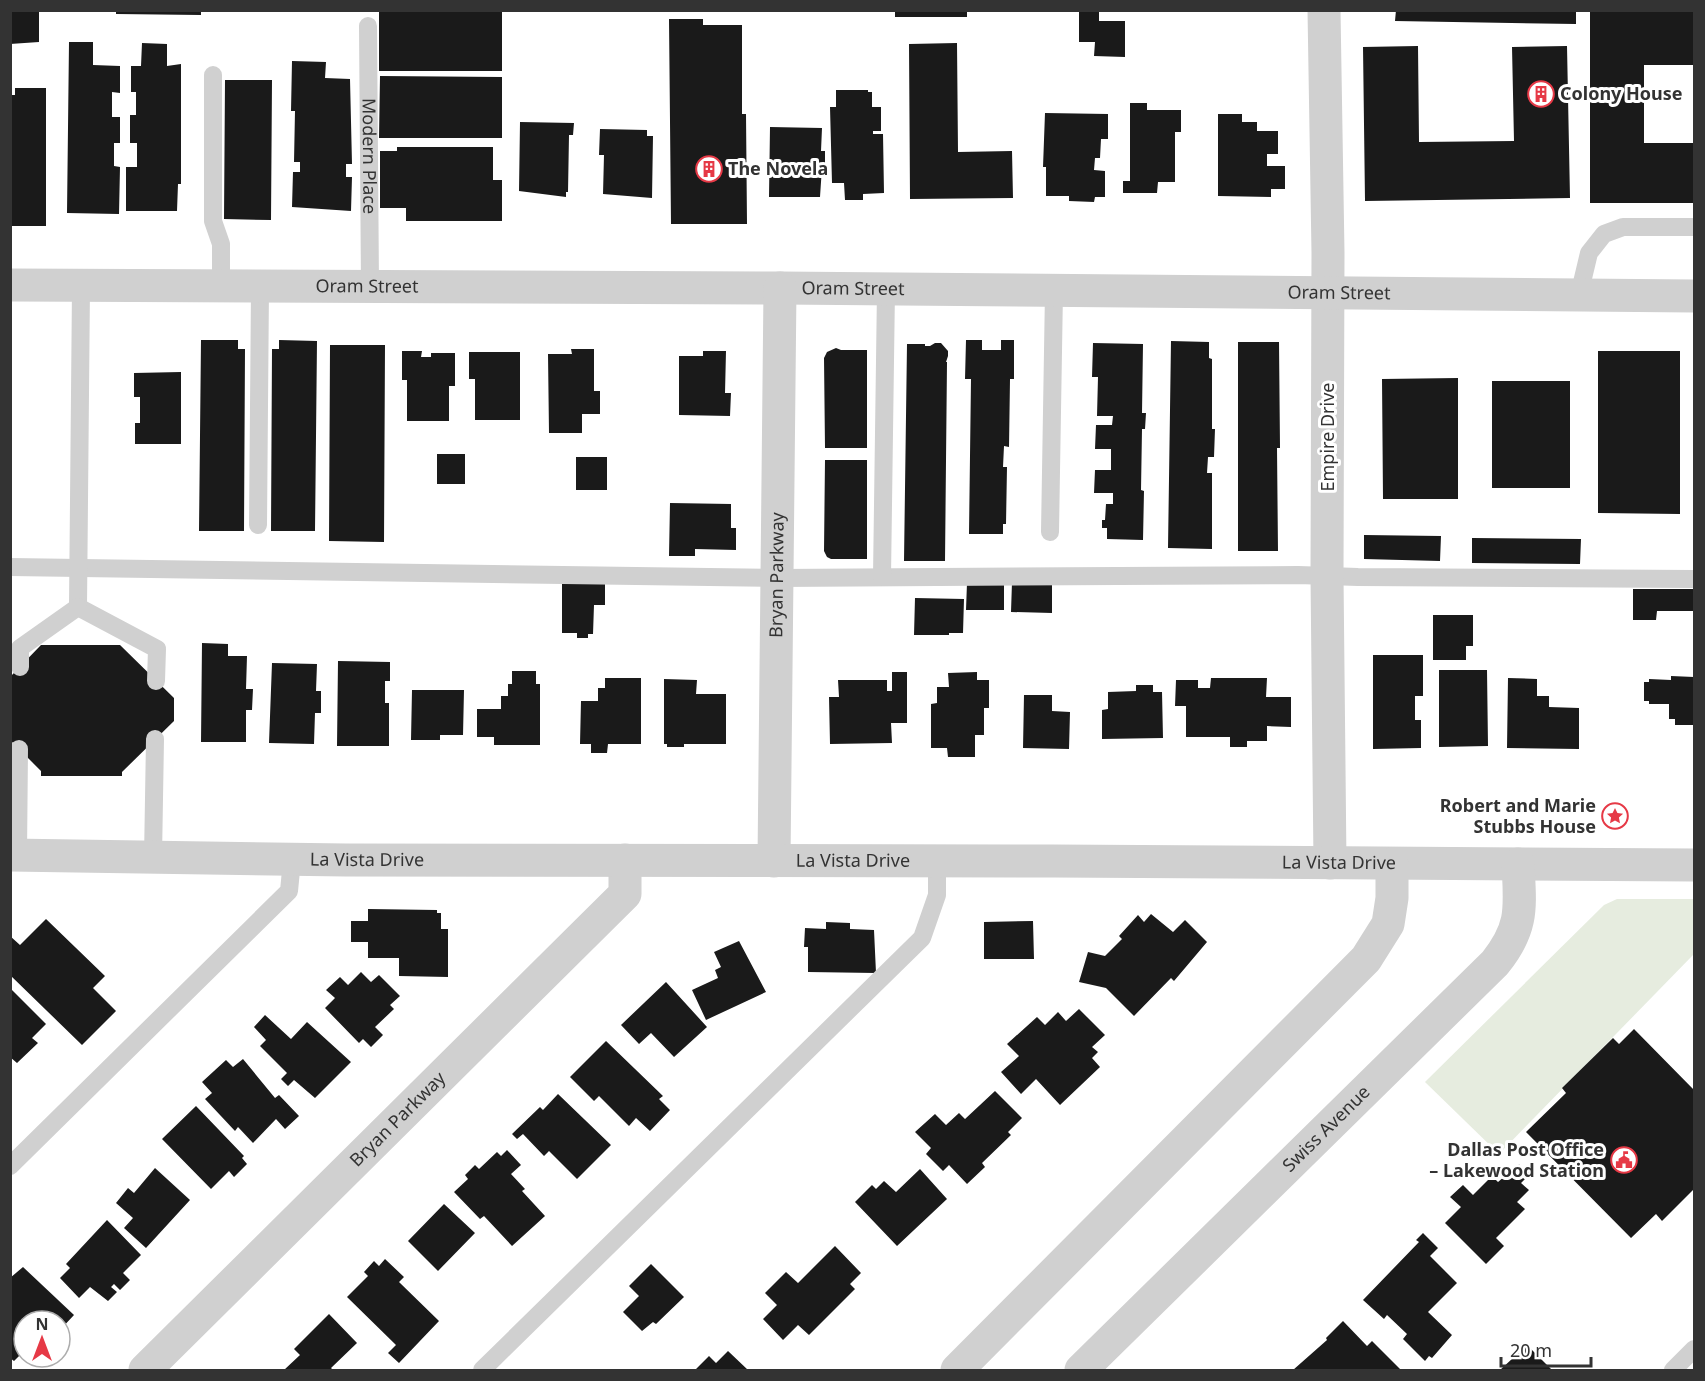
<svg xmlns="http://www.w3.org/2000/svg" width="1705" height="1381" font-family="'Noto Sans',sans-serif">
<rect width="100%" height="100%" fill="#fff"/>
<path fill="#e6ecdf" d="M1617 899H1694V954L1499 1154 1425 1082 1604 905Z"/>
<path fill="#1a1a1a" d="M10 10H39V42L10 44Z
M116 10H201V15L116 14Z
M379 10H502V71H379Z
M895 10H967V17H895Z
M1079 10H1099V21H1125V57L1094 56 1095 42H1079Z
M1396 10H1576V24L1395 21Z
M1590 10H1694V65H1644V143H1694V203H1590Z
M669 19H703V25H742V114H746L747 224H671Z
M69 42H93V65L120 66V93L112 92V117H120V143H114V166L120 167 119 214 67 213Z
M142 43 167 44V66L181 64V184H178L177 211H126V167H137V143H130V115H136V92H131V66H141Z
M957 43 958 152 1012 151 1013 198 910 199 909 44Z
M1418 46 1419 142 1514 141 1512 47 1567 46 1570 198 1365 201 1363 47Z
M292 61 326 62 325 78 350 79 352 164H346V177H352L351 211 292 207 293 172H300V162H294L295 111H291Z
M380 76 502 77V138H379Z
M225 80H272L271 220 224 219Z
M15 88H46V226H10V95H15Z
M836 90H868V92H872V107H881V131H873V134H883L884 193 863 194V200H845L844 183H832L830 107H836Z
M1130 103H1147V110H1181V132H1175V182H1158L1157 193H1123V181H1130Z
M1045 113 1108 114V139H1101L1100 158H1095L1094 170 1105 171V197H1095L1094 202 1069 201V196H1046V167H1043Z
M1218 114H1242V122H1257V131H1278V154H1267V166H1285V189H1271V197L1218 196Z
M520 122 574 123 573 135H569L568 192H566V197L519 191Z
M770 127 822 128 821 151H825V167H822L820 197H769Z
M600 129 647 130V136H653L652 198 603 194 604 155H599Z
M397 147H493V180H502V221H406V208H380V151H397Z
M201 340H238V349H245L244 531H199Z
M279 340 317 341 315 531H271L272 349H279Z
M966 340H982V350H1001V340H1014V379H1010L1009 447 1004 446 1003 467H1007L1006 524H1003V534H969L971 379H965Z
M1171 341 1209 342V358L1212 359V429H1215L1214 457H1208L1207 473H1212V549L1168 548Z
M1238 342H1279L1280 448H1277L1278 551H1238Z
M935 343H941L948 351V356L946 362H947L945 561H904L907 344H925V346H930Z
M1093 343 1143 344 1142 413H1146L1145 429H1142L1141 490 1144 491 1143 540 1107 539V528H1102V520H1105L1106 504H1113V493H1094L1095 470H1111V449H1095L1096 425H1112L1113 416H1097L1098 377H1092Z
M330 345H385L384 542 329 541Z
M836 348 841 350H867V448H825L824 358 827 352Z
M571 349H594V391H600V414H582V433H549L548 354H572Z
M402 351H422L421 357H431V353H455V386H449V421H407V380H402Z
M703 351H726L725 393H731L730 416 679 415V356H703Z
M1598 351H1680V514L1598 513Z
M469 352H520V420H475V379H469Z
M181 372V444H135V423H140V397H134V373Z
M1458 378V499H1383L1382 379Z
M1492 381H1570V488H1492Z
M437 454H465V484H437Z
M576 457H607V490H576Z
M825 460H867V559H831L827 557 824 551Z
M670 503 731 504V528H736V550L695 549V556H669Z
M1364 535 1441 536 1440 561 1364 559Z
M1472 538 1581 539 1580 564 1472 563Z
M562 582 605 583V605H594L593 634H588V638H577V633H562Z
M1012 582 1052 583V613L1011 612Z
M967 583H1004V610H966Z
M1633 589H1694V611H1657L1656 620H1633Z
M915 598 964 599 963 633H949V635H914Z
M1433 615H1473V646H1466V660H1433Z
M202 643 228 644V656H247L246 689H253L252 710H246V742H201Z
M41 645H120L174 698V721L122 772V776H41V771L10 740V677Z
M1373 655H1423V696H1415V720H1421V748L1373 749Z
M338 661 390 662V681H385V703H389V746H337Z
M272 663 317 664 316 691H321V713H315L314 744 269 743Z
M1439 670H1487L1488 746 1439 747Z
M512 671H536V684H540V745H494V737H477V709H501V696H508V684H512Z
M892 672H907V723H891L892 743 830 744 829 697H839L838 680H887V691H892Z
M977 672V680H989V708H984V735H975V757H948L947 748H931V704L937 703V687H949L948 673Z
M1671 676 1694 677V725H1675V719H1669V704H1649V701H1644V682H1649V679L1671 680Z
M605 678H641V744H608L607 753H591V744H580L581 701H598V688H605Z
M1211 678H1267L1266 697H1291V727L1267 726V741H1247V747H1230V737H1186V706H1175L1176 680H1198V688H1210Z
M1508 678 1537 679V696H1549V707L1579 708V749L1507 748Z
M664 679 697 680 696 694H726V744H684V747H667V744H664Z
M1136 685H1153V692H1162L1163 738 1102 739V710L1108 709V692L1136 691Z
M412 690H464L463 735H440V740H411Z
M1024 695H1052V711L1070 712 1069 749 1023 748Z
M368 909 437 910V913H441V929H448V977L399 976V958H368V942H351V921H368Z
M1151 914 1173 932 1185 920 1207 942 1174 981 1171 978 1134 1016 1106 988 1079 982 1088 952 1105 956 1122 939 1119 936 1138 915 1144 922Z
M46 919 105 976 93 988 116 1011 82 1045 10 975V936L20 945Z
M1033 921 1034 959H984V922Z
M826 922 850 923V929L874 930 876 973 808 972V947H804L805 928 826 929Z
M739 941 766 992 706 1020 692 990 718 978 715 970 721 967 714 952Z
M361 972 371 982 379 975 400 996 390 1005 394 1009 375 1027 383 1035 371 1047 363 1039 359 1043 325 1008 335 998 326 990 340 977 348 985Z
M666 982 707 1027 674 1057 651 1033 639 1044 621 1025Z
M10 988 46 1024 32 1038 38 1043 17 1063 10 1057Z
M1079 1009 1105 1035 1092 1047 1098 1052 1092 1058 1100 1067 1060 1105 1036 1079 1021 1094 1001 1072 1019 1056 1007 1044 1037 1017 1045 1025 1058 1012 1066 1021Z
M265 1015 291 1039 307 1022 351 1062 315 1098 294 1080 288 1086 281 1079 287 1073 260 1046 266 1040 254 1027Z
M1634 1029 1694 1090V1189L1662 1221 1656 1214 1631 1238 1526 1132 1566 1093 1562 1088 1613 1038 1619 1044Z
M606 1041 663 1096 659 1099 670 1110 650 1131 636 1118 629 1126 599 1096 594 1101 570 1077Z
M243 1059 275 1098 279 1095 299 1116 285 1129 276 1119 253 1143 238 1127 235 1131 205 1099 212 1093 202 1082 226 1060 233 1067Z
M995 1091 1022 1118 1008 1132 1011 1135 982 1163 985 1167 967 1184 949 1165 943 1171 926 1154 931 1148 915 1132 935 1114 946 1125 959 1113 965 1119Z
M558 1094 611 1145 577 1179 549 1151 544 1156 523 1134 517 1139 512 1134 540 1107 543 1110Z
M196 1106 244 1156 242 1158 247 1164 234 1177 229 1171 211 1189 162 1139Z
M507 1150 521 1165 511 1174 525 1189 522 1191 545 1216 512 1246 484 1216 480 1219 454 1192 468 1179 465 1175 475 1165 479 1169 497 1152 501 1156Z
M1519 1164 1530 1174 1521 1183 1529 1190 1517 1202 1525 1209 1496 1238 1504 1246 1486 1264 1445 1223 1461 1207 1450 1197 1463 1185 1473 1195 1492 1176 1498 1182Z
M155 1168 190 1200 146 1248 124 1228 133 1218 116 1203 128 1188 134 1193Z
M920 1169 947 1199 897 1246 855 1202 872 1185 876 1189 884 1181 896 1192Z
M444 1204 475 1233 438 1271 408 1241Z
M107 1220 141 1255 123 1273 130 1280 120 1290 114 1284 111 1287 117 1292 108 1301 90 1287 79 1298 60 1278 70 1268 66 1264Z
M1423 1233 1438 1248 1430 1256 1457 1283 1428 1312 1452 1335 1432 1358 1429 1356 1425 1361 1403 1339 1407 1334 1387 1315 1384 1319 1363 1300 1419 1242 1416 1240Z
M835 1246 861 1273 850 1284 855 1289 809 1335 798 1325 783 1340 763 1319 777 1305 765 1293 786 1272 798 1283Z
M385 1259 404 1277 399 1282 439 1321 399 1363 388 1353 396 1345 347 1297 368 1276 364 1272 374 1261 379 1266Z
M651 1264 684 1297 656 1324 653 1322 642 1331 623 1312 639 1296 629 1286Z
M23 1267 74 1315 60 1330V1321H24V1351L14 1361 10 1358V1278Z
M329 1314 357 1343 331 1368 333 1370H284L300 1355 294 1349Z
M1343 1321 1367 1346 1372 1341 1401 1370H1293L1327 1340 1326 1338Z
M1527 1345 1552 1370H1500Z
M728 1351 748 1370H695L709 1356 716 1363Z"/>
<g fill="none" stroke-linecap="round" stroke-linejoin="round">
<g stroke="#d0d0d0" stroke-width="18">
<path id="s1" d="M368 26 370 287"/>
<path d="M213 75V221L221 244V287"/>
<path d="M1579 295 1589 253 1604 234 1623 227H1694"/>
<path d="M258 525 260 287"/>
<path d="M1050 532 1054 291"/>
<path d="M10 567 777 578 1298 575 1358 577 1694 579"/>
<path d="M882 577 886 289"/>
<path d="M78 607 81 287"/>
<path d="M78 607 157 649 156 681"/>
<path d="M20 667V648L78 607"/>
<path d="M18 855 19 749"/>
<path d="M153 858 155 739"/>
<path d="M10 1166 289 891 292 860"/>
<path d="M482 1370 922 938 937 895V862"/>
<path d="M1673 1370 1694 1349"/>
</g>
<g stroke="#d0d0d0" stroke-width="33">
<path d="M1324 10 1328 253 1327 576 1330 863"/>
<path id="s2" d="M10 285 780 288 1694 296"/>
<path id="s3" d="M774 861 780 288"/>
<path id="s4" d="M145 1370 625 894V860"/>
</g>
<g stroke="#d0d0d0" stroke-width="33">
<path id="s5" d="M10 855 346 860 1053 861 1694 865"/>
<path d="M957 1370 1366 959 1388 924 1392 898V864"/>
<path id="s6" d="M1081 1370 1495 963C1524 927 1520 907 1518 864"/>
</g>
</g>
<defs>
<g id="building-ring" transform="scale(1.35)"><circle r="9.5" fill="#fff" stroke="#e63946" stroke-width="1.5"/><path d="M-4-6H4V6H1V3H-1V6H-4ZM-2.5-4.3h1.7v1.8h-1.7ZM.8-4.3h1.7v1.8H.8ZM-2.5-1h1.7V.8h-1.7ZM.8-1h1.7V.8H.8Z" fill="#e63946"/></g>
<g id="sight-ring" transform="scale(1.35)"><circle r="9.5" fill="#fff" stroke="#e63946" stroke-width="1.5"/><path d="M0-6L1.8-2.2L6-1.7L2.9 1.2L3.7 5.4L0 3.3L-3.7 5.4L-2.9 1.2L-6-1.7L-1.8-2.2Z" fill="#e63946"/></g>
<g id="civic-ring" transform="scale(1.35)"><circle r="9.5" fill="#fff" stroke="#e63946" stroke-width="1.5"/><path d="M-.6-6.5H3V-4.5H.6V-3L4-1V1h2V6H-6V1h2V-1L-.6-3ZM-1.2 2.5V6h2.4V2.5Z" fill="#e63946"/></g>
</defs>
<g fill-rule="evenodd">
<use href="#building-ring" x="1541" y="94"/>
<use href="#building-ring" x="709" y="169"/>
<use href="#sight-ring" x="1615" y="816"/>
<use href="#civic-ring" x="1624" y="1160"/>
</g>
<g text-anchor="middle" stroke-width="6" stroke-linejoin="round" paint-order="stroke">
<g font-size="18" font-weight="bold" fill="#333" stroke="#fff" text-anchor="start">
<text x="1560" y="100">Colony House</text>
<text x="728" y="175">The Novela</text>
<text x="1596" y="812" text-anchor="end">Robert and Marie<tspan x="1596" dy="21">Stubbs House</tspan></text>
<text x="1604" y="1156" text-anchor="end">Dallas Post Office<tspan x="1604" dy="21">– Lakewood Station</tspan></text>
</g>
<g font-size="18" fill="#333" stroke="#fff">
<text dy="6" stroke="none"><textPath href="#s1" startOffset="130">Modern Place</textPath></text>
<text dy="6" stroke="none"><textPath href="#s2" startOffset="357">Oram Street</textPath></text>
<text dy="6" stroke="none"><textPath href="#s2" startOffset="843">Oram Street</textPath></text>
<text dy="6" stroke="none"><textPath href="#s2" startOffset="1329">Oram Street</textPath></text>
<text transform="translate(1328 437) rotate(-90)" y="6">Empire Drive</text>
<text dy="6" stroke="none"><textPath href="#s3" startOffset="286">Bryan Parkway</textPath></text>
<text dy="6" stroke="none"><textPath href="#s5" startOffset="357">La Vista Drive</textPath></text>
<text dy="6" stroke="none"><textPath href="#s5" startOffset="843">La Vista Drive</textPath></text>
<text dy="6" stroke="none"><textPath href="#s5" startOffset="1329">La Vista Drive</textPath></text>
<text dy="6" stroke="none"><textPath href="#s4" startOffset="356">Bryan Parkway</textPath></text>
<text dy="6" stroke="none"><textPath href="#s6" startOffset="344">Swiss Avenue</textPath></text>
</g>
</g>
<rect width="1705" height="1381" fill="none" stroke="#333333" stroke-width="24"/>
<g transform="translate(42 1339)"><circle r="28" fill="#ffffff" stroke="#adadad" stroke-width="1.5"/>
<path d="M0-4.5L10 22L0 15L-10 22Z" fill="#e63946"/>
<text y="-9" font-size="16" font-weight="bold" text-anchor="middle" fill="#333333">N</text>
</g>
<path d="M1501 1357v9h90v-9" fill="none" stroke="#333333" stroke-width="3"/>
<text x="1510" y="1357" font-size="18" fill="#333333" stroke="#ffffff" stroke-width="4.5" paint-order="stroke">20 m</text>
</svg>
